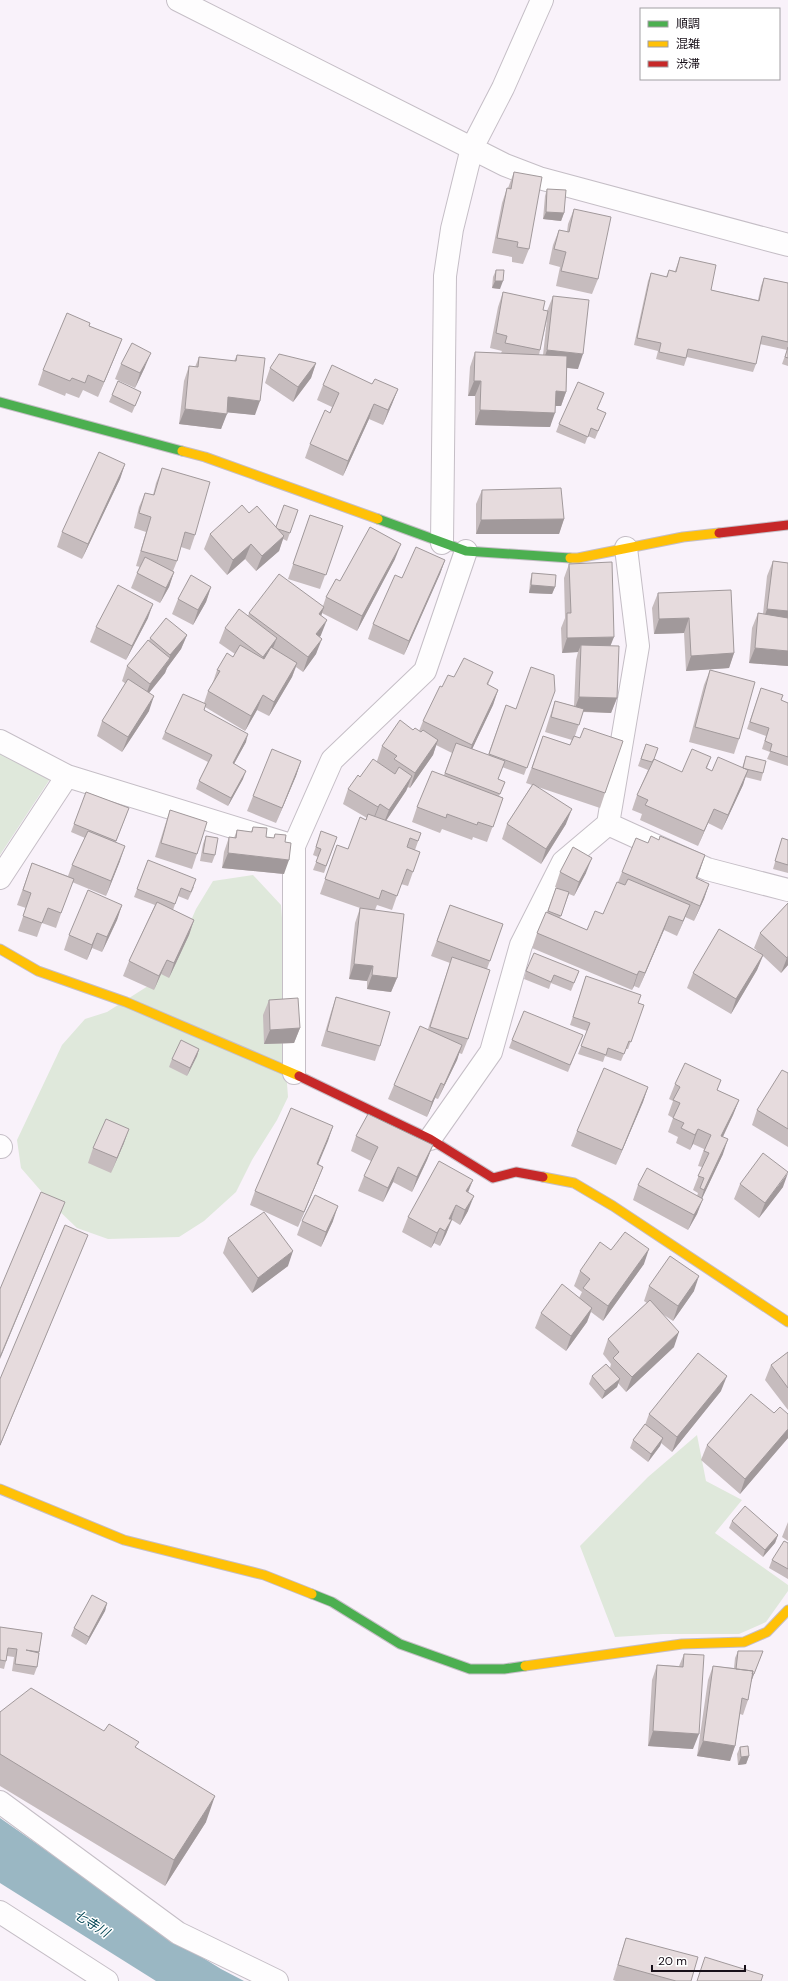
<svg xmlns="http://www.w3.org/2000/svg" width="788" height="1981" font-family="'DM Sans','Noto Sans JP',sans-serif">
<rect width="100%" height="100%" fill="#f9f2fa"/>
<path fill="#dfe8db" d="M0 752 50 779 0 855Z
M253 875 281 905 284 944V1042L288 1097 277 1120 252 1160 236 1192 204 1221 179 1237 108 1239 77 1228 54 1206 21 1168 17 1140 62 1045 85 1019 107 1012 148 986 183 939 196 909 213 881Z
M697 1435 706 1481 742 1500 715 1533 788 1585V1591L766 1622 739 1634H663L615 1637 580 1546 648 1477Z"/>
<path fill="#9ab7c3" d="M0 1818 174 1940 221 1969 244 1981H156L0 1883Z"/>
<g fill="none" stroke-linecap="round" stroke-linejoin="round">
<g stroke="#c5bec6" stroke-width="24">
<path id="street" d="M178 0 505 165 539 178 788 245
M442 543 445 276 452 229 472 148 503 88 542 0
M626 548 638 646 608 824 707 869 788 890
M0 741 67 776 294 846
M0 878 67 776
M294 1073V846L332 760 425 671 466 551
M430 1139 491 1052 521 945 563 862 608 824
M0 1146 1 1147
M0 1802 178 1933 277 1981
M0 1912 107 1981"/>
</g>
<g stroke="#c5bec6" stroke-width="11">
<path id="fast" d="M0 402 182 451
M378 519 466 551 570 558
M312 1594 332 1602 400 1644 470 1669H504L525 1666"/>
</g>
<g stroke="#c5bec6" stroke-width="11">
<path id="slow" d="M182 451 205 457 378 519
M570 558H578L683 537 719 533
M0 949 38 971 126 1002 299 1076
M543 1177 574 1183 613 1206 788 1322
M0 1489 124 1540 264 1575 312 1594
M525 1666 682 1644 744 1642 767 1632 788 1610"/>
</g>
<g stroke="#c5bec6" stroke-width="11">
<path id="jam" d="M719 533 788 525
M299 1076 430 1139 493 1178 516 1172 543 1177"/>
</g>
<use href="#street" stroke="#fefdfe" stroke-width="22"/>
<use href="#fast" stroke="#4caf50" stroke-width="9"/>
<use href="#slow" stroke="#ffc107" stroke-width="9"/>
<use href="#jam" stroke="#c62828" stroke-width="9"/>
</g>
<path fill="#c6bcbe" fill-rule="evenodd" d="M514 172 529 249 523 264 512 262V257L492 253 502 203 507 188H508Z
M547 189 564 213 561 221 543 219 545 196Z
M574 209 598 279 592 294 556 286 560 267 549 264 553 245 559 230 567 232 568 224Z
M680 257 711 290 758 300 761 286 764 278 788 283V366L782 364 787 350 760 344 756 364 753 372 687 357 684 366 656 359 658 351 634 345 648 281 651 273 666 277 669 270 675 271Z
M496 270 500 289 492 288 493 277Z
M503 292 543 310 547 311 553 296 578 369 567 368 566 392 561 406H555L550 427 475 425V396H468L470 367 475 352 501 353 502 351 490 348 498 307ZM547 319 543 355H539L540 350Z
M89 326 122 339 116 354 98 397 83 390 79 398 66 393 65 396 38 385 43 370Z
M237 355 255 415 227 412 221 429 179 424 184 381 189 366 195 367 199 357 234 361Z
M316 363 311 378 293 402 265 383 270 368Z
M121 364 145 367 135 388 115 379Z
M372 384 398 389 392 404 383 425 369 419 343 476 305 458 310 444 330 413 332 407 317 400 323 385Z
M141 392 132 413 109 402 112 395Z
M601 401 597 409 606 413 595 439 588 436 585 444 556 432 559 424Z
M125 464 120 479 82 559 57 547 62 532Z
M162 468 195 535 190 550 181 547 177 561 173 571 174 572 169 587 160 603 131 588 137 573 140 567 136 566 146 532 134 528 139 507 145 493 153 495 156 483Z
M482 490 564 519 559 534H476V504Z
M298 510 287 541 283 539 279 551 256 571 245 559 227 575 204 549 210 534 249 513 276 527Z
M310 515 343 526 320 589 288 579Z
M395 559 357 631 322 613 321 616V635L320 637 316 654 303 672 296 667 292 677 269 716 257 710 245 731 205 707 204 710 246 742 234 764 243 779 228 806 196 789 199 781 208 762 162 739 165 732 204 703 208 691 212 685 217 670 233 657 235 654 219 643 225 628 248 616 249 613 323 606 326 597 340 581Z
M445 560 440 574 404 655 368 639 373 624 402 578Z
M773 561 788 563V666L749 663 752 628 758 613 763 614 767 576Z
M569 564 610 646 617 698 611 713 583 712 575 736 605 793 600 808 535 786 566 824 541 864 502 839 507 824 532 785 526 783 543 736 570 745 572 740 545 732 550 716 555 701 574 706 576 660 578 652 562 653 561 628 565 618 564 578Z
M532 573 555 587 552 594 529 593 530 581Z
M211 587 206 602 193 625 172 614 178 599Z
M658 593 734 653 729 668 686 671 684 633 654 634 652 608Z
M148 618 126 660 90 642 96 627Z
M187 635 181 649 167 668 165 673 149 693V711L122 752 97 736 102 721 126 684 122 681 127 666 149 641 150 638Z
M710 670 739 739 734 754 689 742 704 685Z
M493 672 488 685 498 690 493 705 472 749 488 755 506 705 516 709 555 691 524 775 502 767 498 779 505 782 499 796 503 798 487 842 473 837 472 840 442 829 440 833 412 822 417 807 444 775 452 753 436 745 433 755 410 788 408 787 406 791 386 821 421 833 415 850 420 852 408 886 401 884 392 910 377 905 375 910 397 978 391 992 367 989V981L349 979 355 923 360 908 320 894 337 845 348 849 367 818 343 804 348 789 377 761 382 746 413 730 419 731 423 721 442 687 454 677Z
M761 688 781 700 788 703V766L767 759 770 752 762 749 766 736 747 729Z
M646 744 654 759 682 772 711 757 707 768 712 771 742 768 746 756 763 773 761 781 745 777 743 785 722 830 708 823 698 846 640 820 642 814 632 810 637 795 648 770 638 766Z
M301 761 296 776 276 823 247 811 253 796Z
M86 792 129 808 116 842 120 861 106 896 72 882 56 928 42 923 37 937 18 931 26 908 17 905 32 863 68 876 72 865 85 838 71 832Z
M170 810 197 854 192 869 155 857 165 825Z
M253 827 266 837 274 838 275 834 285 842 284 874 222 868 224 852 229 837 234 838 237 830 251 832Z
M321 831 337 837 324 873 313 870 318 857 313 855Z
M206 836 215 855 212 863 200 861 203 844Z
M782 838 788 840V873L773 869Z
M659 840 705 855 697 879 709 884 704 899 694 921 685 917 677 936 664 930 639 988 634 986 632 990 532 948 537 933 547 912 556 888 559 889 555 887 560 872 586 873 574 896 569 894 560 918 587 930 603 914 618 882 622 872 648 843Z
M148 860 194 887 188 900 178 896 173 910 194 920 189 935 169 978 161 974 154 990 123 976 129 961 155 905 134 897Z
M788 903V965L781 973 763 956 757 970 731 1014 687 988 693 973 761 954 754 948 760 933Z
M122 905 117 920 102 952 92 948 87 960 64 950 69 935Z
M450 905 503 924 487 969 468 1039 462 1054 459 1053 457 1060 438 1099 435 1098 427 1117 388 1099 394 1085 428 1029 450 963 431 956Z
M526 971H579L571 991 551 983 549 989 524 979Z
M586 976 638 1003 644 1005 628 1049H626L621 1061 605 1056 603 1062 578 1054 587 1031 570 1025Z
M336 997 380 1046 375 1061 321 1046 331 1012Z
M269 1000 300 1028 294 1043 264 1044 263 1015Z
M512 1040 580 1042 568 1072 509 1048Z
M199 1049 197 1056 187 1076 169 1067 172 1059Z
M788 1073V1147L752 1125 757 1110Z
M721 1080 717 1090 739 1100 733 1115 723 1137V1154L702 1198 697 1214 688 1230 633 1200 638 1185 697 1196 698 1193 693 1190 702 1167 698 1166 704 1149 693 1144 690 1150 676 1143 678 1137 668 1132 673 1118 668 1115 673 1101 669 1099 675 1084Z
M648 1087 643 1102 616 1165 571 1146 577 1131Z
M333 1126 318 1164 323 1167 317 1182 298 1227 250 1205 255 1191Z
M356 1136 433 1145 427 1160 412 1192 393 1182 383 1202 358 1191 364 1176 371 1161 351 1151Z
M124 1143 111 1173 88 1163 93 1148Z
M740 1184 783 1187 759 1218 734 1199Z
M468 1193V1211L460 1225 452 1220 446 1234 440 1246 434 1243 431 1248 402 1232 408 1217Z
M302 1221H333L321 1247 297 1235Z
M228 1238 288 1266 252 1293 223 1253Z
M611 1250 644 1264 603 1321 591 1312 587 1322 566 1351 535 1328 541 1313 579 1298 582 1292 574 1286 580 1271Z
M649 1286 694 1291 673 1321 661 1313 674 1347 626 1392 618 1383 617 1387 602 1399 589 1384 592 1376 610 1368 611 1364 603 1354 608 1339 647 1303 644 1301Z
M788 1352V1410L765 1380 771 1365Z
M721 1391 672 1452 661 1443 660 1446 648 1462 630 1448 633 1440 645 1425 649 1414Z
M774 1413 788 1414V1438L740 1494 701 1460 707 1445Z
M732 1521 778 1535 775 1543 763 1557 729 1528Z
M788 1522V1541L782 1537Z
M788 1543V1579L769 1568 772 1560Z
M107 1603 105 1611 86 1645 71 1636 74 1628Z
M0 1627 42 1633 37 1667 34 1675 12 1671 14 1657 7 1656 6 1661 4 1669 0 1668Z
M738 1651H763L751 1682 748 1700 743 1715 740 1714 735 1746 730 1761 697 1756 708 1680 713 1666 734 1668 735 1658Z
M684 1654 693 1749 648 1746 652 1680 657 1665 679 1666Z
M0 1712 104 1731 137 1748 206 1822 165 1886 0 1786Z
M740 1747 749 1756 746 1764 738 1765 737 1754Z
M626 1938 691 1981H616L613 1980 621 1953Z"/>
<path fill="#a1999b" d="M546 212 564 213 561 221 543 219Z
M495 281H503L500 289 492 288Z
M122 339 116 354 98 397 104 382Z
M547 350 583 354 578 369 542 365Z
M151 353 145 367 135 388 140 373Z
M316 363 311 378 293 402 298 387Z
M474 381H481L475 396H468Z
M398 389 392 404 383 425 388 410Z
M556 391 566 392 561 406H551Z
M228 397 260 401 255 415 223 412Z
M374 404 369 419 343 476 348 461Z
M185 409 227 414 221 429 179 424Z
M480 410 555 413 550 427 475 425Z
M125 464 120 479 82 559 88 544Z
M564 519 559 534H476L481 520Z
M284 536 279 551 256 571 262 556Z
M251 544 245 559 227 575 233 560Z
M401 544 395 559 357 631 362 616Z
M445 560 440 574 404 655 409 641Z
M174 572 169 587 160 603 166 588Z
M531 585 555 587 552 594 529 593Z
M211 587 206 602 193 625 198 610Z
M153 604 148 618 126 660 132 646Z
M324 607 319 622V614Z
M767 609 788 611V627L762 624Z
M689 618 684 633 654 634 659 619Z
M327 620 321 635 311 649 316 634Z
M187 635 181 649 167 668 165 673 144 699 150 684 169 660 170 655Z
M614 637 608 652 581 645 578 652 562 653 567 638Z
M277 638 271 653 257 671 263 657Z
M322 639 316 654 303 672 308 657Z
M755 648 788 651V666L749 663Z
M734 653 729 668 686 671 691 656Z
M297 663 292 677 269 716 274 702Z
M498 690 493 705 467 760 472 745Z
M263 695 257 710 245 731 251 716Z
M154 696 149 711 122 752 128 737Z
M579 697 617 698 611 713 574 711Z
M248 734 246 742 230 771 233 763Z
M438 740 433 755 410 788 415 773Z
M301 761 296 776 276 823 282 808Z
M748 770 743 785 722 830 728 815Z
M246 771 243 779 228 806 231 798Z
M412 776 406 791 383 825 389 810Z
M380 804 374 819 372 822 378 807Z
M572 809 566 824 541 864 546 849Z
M714 809 708 823 698 846 704 831Z
M125 846 120 861 106 896 111 881Z
M228 853 289 860 284 874 222 868Z
M705 855 700 870 691 893 696 878Z
M592 858 586 873 574 896 579 882Z
M709 884 704 899 694 921 700 906Z
M122 905 117 920 102 952 107 937Z
M690 905 684 920 677 936 683 921Z
M669 916 664 930 639 988 645 973Z
M194 920 189 935 169 978 174 963Z
M97 933 92 948 87 960 92 945Z
M763 955 757 970 731 1014 736 999Z
M788 956V965L781 973 787 958Z
M167 960 161 974 154 990 159 976Z
M354 964 373 966 367 981 349 979Z
M639 971 634 986 632 990 637 975Z
M372 975 397 978 391 992 367 989Z
M300 1028 294 1043 264 1044 270 1030Z
M462 1045 457 1060 438 1099 444 1085Z
M199 1049 197 1056 187 1076 190 1068Z
M441 1083 435 1098 427 1117 432 1102Z
M648 1087 643 1102 616 1165 622 1150Z
M739 1100 733 1115 716 1151 721 1136Z
M333 1126 328 1141 312 1179 317 1164Z
M129 1129 124 1143 111 1173 117 1158Z
M698 1129 693 1144 690 1150 695 1135Z
M728 1139 723 1154 699 1205 704 1190Z
M433 1145 427 1160 412 1192 417 1177Z
M323 1167 317 1182 298 1227 304 1212Z
M398 1167 393 1182 383 1202 388 1188Z
M788 1173 783 1187 759 1218 765 1203Z
M473 1180 467 1195 466 1191Z
M474 1196 468 1211 460 1225 465 1210Z
M703 1199 697 1214 688 1230 694 1215Z
M65 1202 59 1217 0 1359V1357Z
M456 1205 451 1220 449 1219Z
M338 1206 333 1221 321 1247 326 1232Z
M452 1219 446 1234 440 1246 445 1231Z
M440 1228 434 1243 431 1248 437 1233Z
M88 1235 85 1242 0 1446V1445Z
M649 1249 644 1264 603 1321 608 1306Z
M293 1251 288 1266 252 1293 258 1278Z
M699 1276 694 1291 673 1321 678 1306Z
M592 1308 587 1322 566 1351 571 1336Z
M679 1332 674 1347 626 1392 632 1377Z
M727 1376 721 1391 672 1452 677 1437Z
M620 1379 617 1387 602 1399 605 1391Z
M788 1429V1438L740 1494 745 1479Z
M663 1438 660 1446 648 1462 651 1454Z
M778 1535 775 1543 763 1557 765 1550Z
M107 1603 105 1611 86 1645 89 1637Z
M735 1671 754 1674 751 1682 733 1679Z
M653 1731 699 1734 693 1749 648 1746Z
M703 1741 735 1746 730 1761 697 1756Z
M749 1756 746 1764 738 1765 741 1757Z
M215 1796 206 1822 165 1886 174 1860Z"/>
<path fill="#e6dbdd" stroke="#a1999b" d="M514 172 542 177 529 249 517 247 518 242 497 238 507 188 511 189Z
M547 189 566 190 564 213 546 212Z
M574 209 611 217 598 279 561 271 566 252 554 249 559 230 569 232Z
M680 257 716 265 711 290 759 301 764 278 788 283V342L762 336 756 364 688 349 686 358 659 352 661 343 637 338 651 273 667 277 669 270 676 272Z
M496 270H504L503 281H495Z
M503 292 545 301 543 310 548 311 540 350 505 343 507 336 496 333Z
M553 296 589 300 583 354 547 350Z
M67 313 90 323 89 326 122 339 104 382 88 375 85 383 72 378 70 381 43 370Z
M132 343 151 353 140 373 121 364Z
M788 347V358L785 357Z
M475 352 567 356 566 392 556 391 555 413 480 410 481 381H474Z
M279 354 316 363 298 387 270 368Z
M237 355 265 358 260 401 228 397 227 414 185 409 189 366 198 367 199 357 236 361Z
M332 365 372 384 375 379 398 389 388 410 374 404 348 461 310 444 325 410 330 413 339 393 323 385Z
M118 381 141 392 135 406 112 395Z
M578 382 604 393 597 409 606 413 598 431 591 428 588 437 559 424Z
M99 452 125 464 88 544 62 532Z
M162 468 210 482 195 535 185 532 177 561 141 551 151 517 139 513 145 493 154 495Z
M561 488 564 519 481 520 482 490Z
M242 505 249 513 257 506 284 536 262 556 251 544 233 560 210 534Z
M284 505 298 510 290 533 278 529 276 527Z
M310 515 343 526 326 575 293 564Z
M370 527 401 544 362 616 326 597 336 579 340 581Z
M416 547 445 560 409 641 373 624 395 575 402 578Z
M145 557 174 572 166 588 137 573Z
M773 561 788 563V611L767 609Z
M612 562 614 637 567 638V613H571L569 564Z
M532 573 556 575 555 587 531 585Z
M279 574 324 607 319 614 327 620 316 634 322 639 308 657 249 613Z
M191 575 211 587 198 610 178 599Z
M118 585 153 604 132 646 96 627Z
M731 590 734 653 691 656 689 618 659 619 658 593Z
M239 609 277 638 263 657 225 628Z
M758 613 788 618V651L755 648Z
M166 618 187 635 170 655 150 638Z
M148 640 170 658 150 684 127 666Z
M240 645 264 659 271 647 297 663 274 702 263 695 251 716 208 691 220 671 217 670 227 653 233 657Z
M581 645 619 646 617 698 579 697Z
M464 658 493 672 487 684 498 690 472 745 423 721 440 686 442 687 448 675 454 677Z
M531 667 554 675 555 691 527 768 489 754 506 705 516 709Z
M710 670 755 682 739 739 695 727Z
M128 679 154 696 128 737 102 721Z
M761 688 783 695 781 700 788 703V757L770 751 772 744 765 741 769 728 750 722Z
M183 694 206 704 204 710 248 734 233 763 246 771 231 798 199 781 212 755 165 732Z
M555 701 584 709 579 725 551 717Z
M400 720 413 730 415 728 421 732 423 730 438 740 415 773 394 759 397 756 382 746Z
M584 728 623 741 605 793 532 768 543 736 570 745 574 736 580 738Z
M456 743 505 761 498 779 505 782 500 794 445 773Z
M646 744 658 748 654 759 652 762 641 759Z
M272 749 301 761 282 808 253 796Z
M692 749 711 757 706 768 712 771 718 757 748 770 728 815 714 809 704 831 645 805 648 800 637 795 654 759 682 772Z
M746 756 766 761 763 773 746 769 743 768Z
M373 759 395 774 399 767 412 776 389 810 380 804 378 807 348 789 358 775 360 777Z
M432 771 503 798 493 827 478 822 477 825 447 814 446 818 417 807Z
M533 784 572 809 546 849 507 824Z
M86 792 129 808 116 841 74 824Z
M170 810 207 822 197 854 161 843Z
M368 814 421 833 418 841 410 838 407 847 420 852 413 872 407 869 397 896 382 890 379 899 325 879 337 845 348 849 360 817 366 820Z
M253 827 267 828 266 837 274 838 275 834 286 835 285 842 291 843 289 860 228 853 229 837 236 838 237 830 252 832Z
M88 831 125 846 111 881 72 865Z
M321 831 337 837 326 866 316 862 321 849 316 847Z
M206 836 218 838 215 855 203 853Z
M651 836 659 840 660 836 705 855 696 878 709 884 700 906 622 872 636 838 648 843Z
M782 838 788 840V865L775 861Z
M573 847 592 858 579 882 560 872Z
M148 860 196 879 191 892 181 888 175 904 137 889Z
M32 863 74 879 61 913 48 908 42 923 23 916 31 893 23 890Z
M628 879 690 905 683 921 669 916 645 973 639 971 637 975 537 933 546 912 587 930 595 911 603 914 617 882 625 885Z
M556 888 569 892 561 916 548 911Z
M88 890 122 905 107 937 97 933 92 945 69 935Z
M157 902 194 920 174 963 167 960 159 976 129 961Z
M788 903V956L787 958 760 933Z
M450 905 503 924 490 961 437 941Z
M360 908 404 914 397 978 372 975 373 966 354 964Z
M719 929 763 955 736 999 693 973Z
M534 953 579 971 574 983 554 975 551 982 526 971Z
M452 957 490 970 468 1039 430 1027Z
M586 976 641 995 638 1003 644 1005 631 1042 629 1041 624 1054 608 1048 606 1055 581 1046 590 1023 573 1017Z
M336 997 390 1012 380 1046 327 1031Z
M298 998 300 1028 270 1030 269 1000Z
M524 1011 583 1035 570 1065 512 1040Z
M420 1026 462 1045 444 1085 441 1083 432 1102 394 1085Z
M181 1040 199 1049 190 1068 172 1059Z
M685 1063 721 1080 717 1090 739 1100 721 1136 728 1139 704 1190 700 1188 704 1178 698 1176 709 1153 704 1151 711 1135 698 1129 695 1135 681 1128 684 1123 673 1118 680 1103 673 1100 680 1087 675 1084Z
M604 1068 648 1087 622 1150 577 1131Z
M782 1070 788 1073V1129L757 1110Z
M291 1108 333 1126 317 1164 323 1167 304 1212 255 1191Z
M368 1114 433 1145 417 1177 398 1167 388 1188 364 1176 378 1147 356 1136Z
M106 1119 129 1129 117 1158 93 1148Z
M763 1153 788 1172 765 1203 740 1184Z
M439 1161 473 1180 466 1191 474 1196 465 1210 456 1205 449 1219H452L445 1231 440 1228 437 1233 408 1217Z
M647 1168 703 1199 694 1215 638 1185Z
M41 1192 65 1202 0 1357V1289Z
M315 1195 338 1206 326 1232 302 1221Z
M264 1212 293 1251 258 1278 228 1238Z
M65 1225 88 1235 0 1445V1379Z
M625 1232 649 1249 608 1306 583 1288 590 1279 580 1271 600 1242 611 1250Z
M670 1256 699 1276 678 1306 649 1286Z
M562 1284 592 1308 571 1336 541 1313Z
M650 1300 679 1332 632 1377 613 1358 619 1352 608 1339Z
M788 1352V1388L771 1365Z
M698 1353 727 1376 677 1437 649 1414Z
M606 1364 620 1379 605 1391 592 1376Z
M751 1394 774 1413 780 1407 788 1414V1429L745 1479 707 1445Z
M645 1424 663 1438 651 1454 633 1440Z
M745 1506 778 1535 765 1550 732 1521Z
M784 1541 788 1543V1569L772 1560Z
M92 1595 107 1603 89 1637 74 1628Z
M0 1627 42 1633 39 1652 26 1650 39 1653 37 1667 15 1664 17 1649 8 1648 6 1661 0 1660Z
M738 1651H763L754 1674H752L753 1671 736 1669Z
M684 1654 704 1655 699 1734 653 1731 657 1665 683 1667Z
M713 1666 753 1671 748 1700 742 1698 735 1746 703 1741Z
M31 1688 104 1731 109 1724 139 1742 135 1747 215 1796 174 1860 0 1754V1712Z
M748 1746 749 1756 741 1757 740 1747Z
M626 1938 698 1957 691 1981H676L618 1965Z
M705 1957 763 1975 761 1981H697Z"/>
<g text-anchor="middle" stroke-width="3" stroke-linejoin="round" paint-order="stroke">
<g font-size="13" font-style="italic" fill="#064857" stroke="#fff">
<text transform="translate(92 1923) rotate(32)" y="5">七寺川</text>
</g>
</g>
<rect x="640" y="8" width="140" height="72" fill="#ffffff" stroke="#a29fa3"/>
<rect x="648" y="21" width="20" height="6" fill="#4caf50" stroke="#a29fa3"/>
<text x="676" y="28" font-size="12" fill="#170f18">順調</text>
<rect x="648" y="41" width="20" height="6" fill="#ffc107" stroke="#a29fa3"/>
<text x="676" y="48" font-size="12" fill="#170f18">混雑</text>
<rect x="648" y="61" width="20" height="6" fill="#c62828" stroke="#a29fa3"/>
<text x="676" y="68" font-size="12" fill="#170f18">渋滞</text>
<path d="M652 1965v6h93v-6" fill="none" stroke="#170f18" stroke-width="2"/>
<text x="658" y="1965" font-size="12" fill="#170f18" stroke="#ffffff" stroke-width="3" paint-order="stroke">20 m</text>
</svg>
